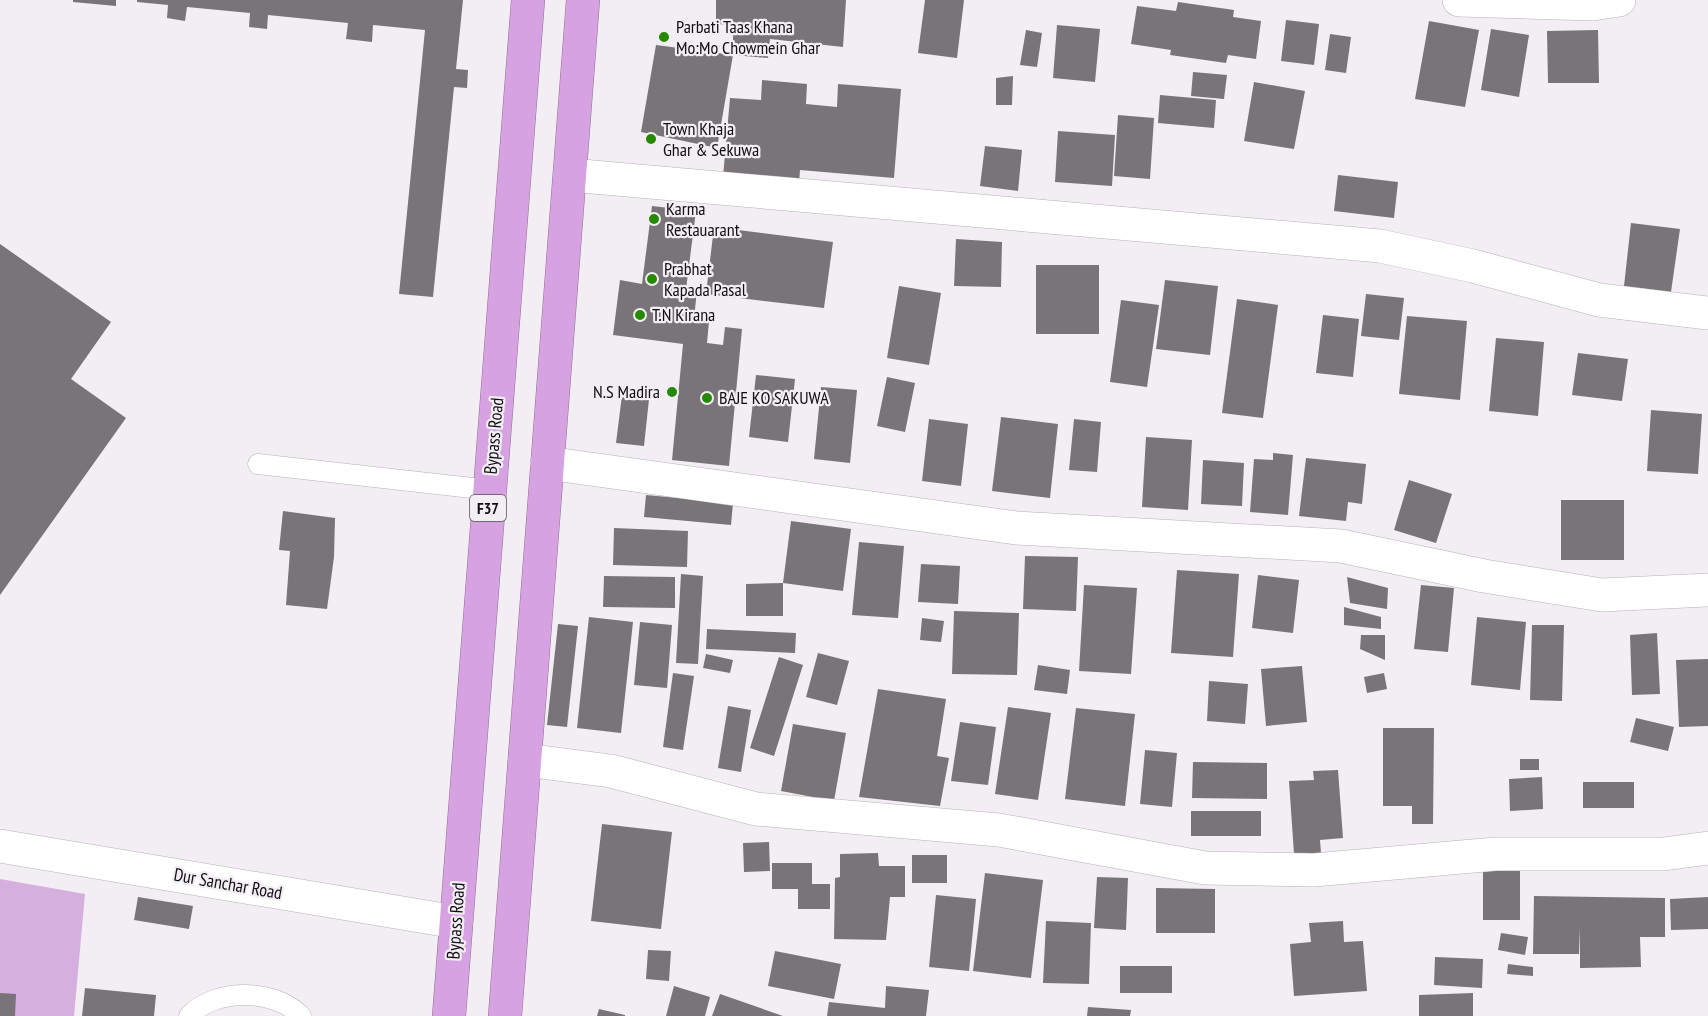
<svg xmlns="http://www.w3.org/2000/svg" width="1708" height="1016" font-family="'PT Sans Narrow',sans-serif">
<rect width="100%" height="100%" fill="#f3eef4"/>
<path fill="#d5afdd" d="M0 879 85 894 74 1016H0Z"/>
<path fill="#787478" d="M73 0H116V6L73 2Z
M137 0H463L456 69 468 70 467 88 454 87 433 297 399 294 425 30 373 25 372 42 346 39 348 23 268 15 267 29 249 27 250 13 187 7 185 21 167 18 168 5 137 2Z
M716 0H846L843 47 770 39 768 58 733 55V25L716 24Z
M925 0H964L957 58 918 53Z
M1178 2 1234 10 1233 17 1261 21 1256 59 1228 55 1226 63 1170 55 1171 50 1131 44 1137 6 1176 11Z
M1286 20 1319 24 1314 65 1281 61Z
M1429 21 1479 30 1465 107 1415 99Z
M1057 25 1100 29 1095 82 1053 78Z
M1491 29 1529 35 1519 97 1481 90Z
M1026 30 1042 33 1037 67 1020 65Z
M1598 30 1599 83H1548L1547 31Z
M1330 34 1351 37 1346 73 1325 70Z
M656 45 733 55 717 148 641 132Z
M1193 72 1227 75 1224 99 1191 96Z
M1013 76 1012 105H996V78Z
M762 80 807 84 806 104 837 107 838 84 901 89 894 178 800 170 799 184 723 177 730 98 761 100Z
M1254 82 1305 91 1294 149 1244 141Z
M1160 95 1216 100 1214 128 1158 123Z
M1118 115 1154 118 1150 179 1114 176Z
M1058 131 1115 135 1112 186 1055 182Z
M985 146 1022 150 1018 191 980 186Z
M1338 175 1398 182 1394 218 1334 211Z
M652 206 696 211 686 289 697 290 694 319 709 321 707 343 723 345 725 327 742 329 729 466 672 460 683 344 613 335 620 280 642 284Z
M1631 223 1680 229 1671 292 1624 286Z
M714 227 833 242 824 308 706 294Z
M956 239 1002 242 1001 287 954 286Z
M0 244 111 322 71 379 126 418 0 595Z
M1036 265H1099V334H1036Z
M1165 280 1218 286 1210 355 1156 349Z
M899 286 941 293 929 365 887 358Z
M1366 294 1404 298 1399 340 1361 336Z
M1237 299 1278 305 1263 418 1222 413Z
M1121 300 1159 305 1147 387 1110 382Z
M1323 315 1359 319 1353 377 1316 373Z
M1407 316 1467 321 1460 400 1399 394Z
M1496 338 1544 342 1538 416 1489 411Z
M1578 353 1628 359 1622 401 1572 395Z
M756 375 795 379 788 442 749 437Z
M887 377 915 383 905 432 877 426Z
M623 387 650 390 644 446 616 443Z
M821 387 857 390 850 463 814 459Z
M1651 410 1702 414 1698 474 1647 471Z
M1001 417 1058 424 1050 498 992 491Z
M929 419 968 424 961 486 922 481Z
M1074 419 1101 422 1097 472 1069 470Z
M1146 437 1192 440 1188 510 1142 507Z
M1273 453 1293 455 1288 515 1250 512 1254 459 1273 460Z
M1306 458 1366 464 1362 504 1348 502 1346 521 1299 516Z
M1203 460 1244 463 1242 506 1201 504Z
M1409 480 1452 494 1436 543 1394 530Z
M646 495 733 503 731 525 644 517Z
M1561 500H1624V560H1561Z
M283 511 335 518 334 557 327 609 286 605 290 551 279 550Z
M791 521 851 529 843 591 783 583Z
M614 528 688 531 687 567 613 565Z
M859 542 904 546 898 618 852 615Z
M1025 556 1078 557 1076 611 1023 609Z
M921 564 960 566 958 604 918 602Z
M1177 570 1239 574 1233 657 1171 653Z
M681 574 703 576 698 664 676 663Z
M1258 575 1299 580 1293 633 1252 628Z
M604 576 675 577V608L603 607Z
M1347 577 1388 588 1387 609 1350 603Z
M783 583V616H746V584Z
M1084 585 1137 588 1131 674 1079 671Z
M1421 585 1454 588 1448 652 1414 649Z
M1344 607 1381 617V629L1344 625Z
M954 611 1019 613 1017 675 952 674Z
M589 617 633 622 621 733 577 728Z
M1477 617 1526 622 1520 690 1471 685Z
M922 618 944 621 941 642 920 640Z
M640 622 672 625 667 688 634 685Z
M558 624 578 626 567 727 547 725Z
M1532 625H1564L1562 701 1530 700Z
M707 629 796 633 795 653 706 649Z
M1657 633 1660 694 1632 695 1630 635Z
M1361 635H1385V660L1360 649Z
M818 653 849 661 837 705 806 697Z
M706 654 733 660 730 673 703 668Z
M779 657 803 665 774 756 750 748Z
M1708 659V726L1679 727 1676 660Z
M1038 665 1070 670 1067 694 1034 690Z
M1302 666 1307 722 1266 726 1261 669Z
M673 673 694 676 683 750 663 747Z
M1384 673 1387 689 1367 693 1364 677Z
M1209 681 1248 684 1245 724 1207 721Z
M878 689 946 699 937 756 949 758 940 806 859 797Z
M728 706 751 710 741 772 718 768Z
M1008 707 1051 713 1038 800 995 794Z
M1076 708 1135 714 1125 806 1065 799Z
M1636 718 1674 727 1668 751 1630 742Z
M960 722 996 727 988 785 951 781Z
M793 724 846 733 834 801 781 791Z
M1383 728H1434L1433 824H1412V806H1383Z
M1145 750 1177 753 1172 807 1140 804Z
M1520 759H1539V770H1520Z
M1193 762 1267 763V799L1192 798Z
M1338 770 1343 838 1320 840 1321 853 1294 854 1289 781 1314 780 1313 771Z
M1542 777 1543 809 1510 811 1509 779Z
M1583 782H1634V808H1583Z
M1191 811H1261V836H1191Z
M602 824 672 832 661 929 591 921Z
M769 842 770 871 744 872 743 843Z
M878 853 879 866H905V897H890L886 940 834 939 835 878 840 877V854Z
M912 855H947V883H912Z
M772 863H812V884H830V909H798V889H772Z
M1483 868H1520V920H1483Z
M985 873 1043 880 1031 978 973 971Z
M1097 877 1128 878 1126 930 1094 928Z
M1156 888 1215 889V933H1156Z
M936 895 976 899 969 971 929 967Z
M1534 896 1665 898V937H1640L1641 967 1580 968V928L1579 954H1533Z
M138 897 193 906 189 929 134 920Z
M1708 897V929L1671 930 1670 899Z
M1046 921 1091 923 1089 984 1043 983Z
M1343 921 1344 942 1363 941 1367 991 1294 996 1290 944 1311 942 1309 923Z
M1501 933 1528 937 1525 955 1498 950Z
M648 950 671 951 669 981 646 979Z
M775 951 841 964 834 999 768 986Z
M1435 957 1483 959 1482 988 1434 985Z
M1508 964 1533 967V976L1507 974Z
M1120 966H1172V993H1120Z
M674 986 710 997 705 1016H666Z
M886 986 929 990 926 1016H827L829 1002 885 1008Z
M85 988 156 995 154 1016H82Z
M0 993 16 994 15 1016H0Z
M1473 993V1016H1419V995Z
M720 994 783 1016H712Z
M1088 1007 1131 1010 1130 1016H1087Z
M599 1009 625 1015V1016H597Z"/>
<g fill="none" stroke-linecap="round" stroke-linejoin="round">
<g stroke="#b5b1b6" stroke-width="21">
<path id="lane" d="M258 464 490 490
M189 1016C215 988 274 988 301 1016"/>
</g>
<g stroke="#b5b1b6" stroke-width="34">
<path id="street" d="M1459 0 1593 4 1619 0
M570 175 1380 246 1473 266 1599 300 1708 313
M547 463 1016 528 1341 546 1484 576 1602 595 1708 590
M525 760 611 771 756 809 999 830 1205 868 1314 870 1496 854H1664L1708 848
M0 846 456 922"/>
</g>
<g stroke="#916f98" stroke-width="34">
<path id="highway" d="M449 1016 528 0
M505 1016 583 0"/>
</g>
<use href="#lane" stroke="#fff" stroke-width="20"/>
<use href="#street" stroke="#fff" stroke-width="33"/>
<use href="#highway" stroke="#d6a2e1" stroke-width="33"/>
</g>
<g fill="#268a00" stroke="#f3eef4" stroke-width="2">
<circle cx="664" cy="37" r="6"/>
<circle cx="651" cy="139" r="6"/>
<circle cx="654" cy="219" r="6"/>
<circle cx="652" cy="279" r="6"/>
<circle cx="640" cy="315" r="6"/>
<circle cx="672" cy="392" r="6"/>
<circle cx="707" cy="398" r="6"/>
</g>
<g text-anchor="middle" stroke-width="4.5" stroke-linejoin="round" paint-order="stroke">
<rect fill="#f3eef4" stroke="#545255" stroke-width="1.5" x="470" y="495" width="36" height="26" rx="4.5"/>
<g font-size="16" font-weight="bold" fill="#100f11">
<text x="488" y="514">F37</text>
</g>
<g font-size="18" fill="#100f11" stroke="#f3eef4" text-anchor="start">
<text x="676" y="33">Parbati Taas Khana<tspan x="676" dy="21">Mo:Mo Chowmein Ghar</tspan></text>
<text x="663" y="135">Town Khaja<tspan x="663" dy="21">Ghar &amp; Sekuwa</tspan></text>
<text x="666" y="215">Karma<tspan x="666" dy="21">Restauarant</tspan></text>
<text x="664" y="275">Prabhat<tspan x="664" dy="21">Kapada Pasal</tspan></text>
<text x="652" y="321">T.N Kirana</text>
<text x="660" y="398" text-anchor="end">N.S Madira</text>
<text x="719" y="404">BAJE KO SAKUWA</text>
</g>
<g font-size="18" fill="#100f11" stroke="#f3eef4">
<text transform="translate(494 436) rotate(-85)" y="6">Bypass Road</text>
<text transform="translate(228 884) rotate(10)" y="6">Dur Sanchar Road</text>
<text transform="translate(456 921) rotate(-86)" y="6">Bypass Road</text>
</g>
</g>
</svg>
